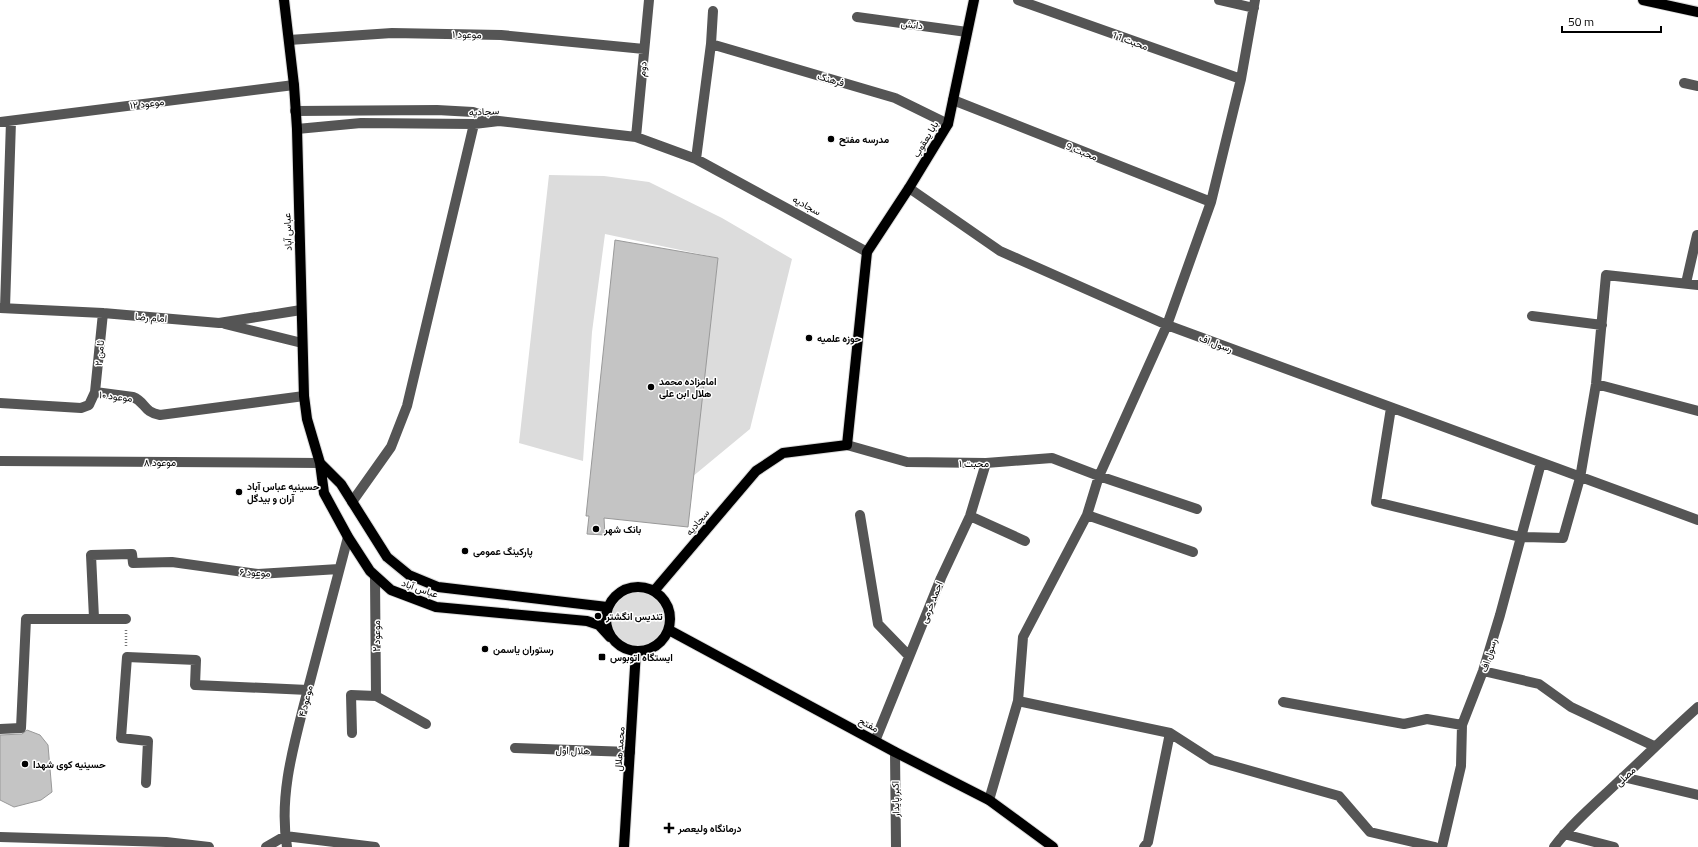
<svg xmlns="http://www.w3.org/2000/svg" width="1698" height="847" font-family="'Titillium Web',Vazirmatn,sans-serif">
<rect width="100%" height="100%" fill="#fff"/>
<path fill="#dcdcdc" d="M549 175 604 176 649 182 722 218 792 259 750 429 692 477 718 258 605 234 592 332 583 461 519 443Z
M610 619a28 28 0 1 1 56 0a28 28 0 1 1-56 0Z"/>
<path fill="#c4c4c4" stroke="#999" d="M615 240 718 258 688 527 604 518 605 535 587 534 589 516H586Z
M27 730 40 735 48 745 52 792 41 800 14 807 0 800V735L22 734Z"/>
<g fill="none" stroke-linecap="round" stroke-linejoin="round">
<g stroke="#dbdbdb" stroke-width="12">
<path id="major" d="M284 0 294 85 297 129 304 396 307 419 320 463 324 493 348 537 370 571 391 590 436 607 587 621 599 625 610 637
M1643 0 1698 12
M320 463 341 484 387 557 409 575 438 587 607 607
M606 619a32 32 0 1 1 64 0a32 32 0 1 1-64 0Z
M654 591 756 471 783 453 847 445 867 252 909 188 948 124 974 0
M669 630 895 752 989 800 1053 847
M624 847 636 651"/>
</g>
<path stroke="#777" stroke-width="2.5" stroke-dasharray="1 2" stroke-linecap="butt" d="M126 630V647"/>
<path stroke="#555" stroke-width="10" d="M1018 0 1241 79
M1219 0 1254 8
M857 17 967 32
M289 40 392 33 501 35 644 49
M711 44 895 98 948 124
M1684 83 1698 86
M953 100 1211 202
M295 111 437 110 473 112 496 120
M0 122 294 85
M297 129 361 123 474 124 499 121 636 137 696 159 867 252
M636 137 649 0
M696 159 711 44 713 11
M909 188 1000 251 1167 325 1698 520
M1686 283 1697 235
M0 308 103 313 219 323 301 310
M5 308 11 121
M1532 316 1602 325
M225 324 302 343
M1596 384 1698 411
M95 392 103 313
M0 403 81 408 89 405 95 392 133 397C146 402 143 412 160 415L304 396
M1391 408 1376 502 1520 537 1563 538 1580 478 1596 384 1606 275 1698 285
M847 445 907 462 986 463 1052 458 1099 476 1197 509
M0 461 320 463
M352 502 391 447 407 406 474 124
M860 515 878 624 909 656
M1087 515 1193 552
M970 516 1025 541
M375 577 376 696
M94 618 91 555 132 554 133 563 172 562 258 574 339 569
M1483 671 1539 684 1571 707 1654 746
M1018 701 1170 733 1212 760 1339 796 1370 832 1435 847
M1283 702 1404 724 1427 719 1462 725
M0 729 21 728 26 619H126
M352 733 351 695 376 696 426 724
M875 741 941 578 970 516 986 463
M515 748 630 752
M895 752 896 847
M1623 777 1698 795
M146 783 148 741 121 738 127 657 196 660 195 685 308 690
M989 800 1018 701 1023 637 1087 515 1099 476 1167 325 1211 202 1241 79 1255 0
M1564 834 1614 847
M0 837 166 842 209 847
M266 847 285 836 375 847
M287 847C278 792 296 738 309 685 322 636 335 586 348 537
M1144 847 1148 842 1170 733
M1442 847 1461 766 1462 725 1483 671 1500 615 1541 463
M1554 847C1572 823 1596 803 1618 782 1645 757 1671 731 1698 707"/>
<use href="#major" stroke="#000" stroke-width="10"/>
</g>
<g fill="#000" stroke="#fff" stroke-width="1.5">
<circle cx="831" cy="139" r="4"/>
<circle cx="809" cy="338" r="4"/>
<circle cx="651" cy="387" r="4"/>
<circle cx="239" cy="492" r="4"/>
<circle cx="596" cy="529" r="4"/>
<circle cx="465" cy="551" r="4"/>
<circle cx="598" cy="616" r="4"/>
<circle cx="485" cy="649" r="4"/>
<rect x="598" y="653" width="8" height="8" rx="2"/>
<circle cx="25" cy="764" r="4"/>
<path d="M667 822h4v4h4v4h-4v4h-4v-4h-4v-4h4z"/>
</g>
<g text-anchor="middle" stroke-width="3" stroke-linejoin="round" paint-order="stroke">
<g font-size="10" fill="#000" stroke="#fff">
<text transform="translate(912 24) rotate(8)" y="4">دانش</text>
<text transform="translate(467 34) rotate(1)" y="4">موعود ۱</text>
<text transform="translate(1130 40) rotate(20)" y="4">محبت 11</text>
<text transform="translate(642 69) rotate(-85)" y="4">دوم</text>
<text transform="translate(831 79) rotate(16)" y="4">فرهنگ</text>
<text transform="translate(147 103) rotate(-7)" y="4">موعود ۱۲</text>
<text transform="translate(484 111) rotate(-3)" y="4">سجادیه</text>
<text transform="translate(925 139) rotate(-59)" y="4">بابا یعقوب</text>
<text transform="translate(1082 151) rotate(22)" y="4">محبت 9</text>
<text transform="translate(807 205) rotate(29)" y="4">سجادیه</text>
<text transform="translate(287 232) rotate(-92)" y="4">عباس آباد</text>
<text transform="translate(151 317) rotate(4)" y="4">امام رضا</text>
<text transform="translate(1216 343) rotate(20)" y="4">رسول اف</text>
<text transform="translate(99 353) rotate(-85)" y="4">ثامن ۲</text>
<text transform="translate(116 396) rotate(7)" y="4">موعود ۱۰</text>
<text x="160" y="466">موعود ۸</text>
<text x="974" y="467">محبت ۱</text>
<text transform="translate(697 522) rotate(-50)" y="4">سجادیه</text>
<text transform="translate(255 572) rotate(3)" y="4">موعود ۶</text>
<text transform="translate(420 588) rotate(19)" y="4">عباس آباد</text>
<text transform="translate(931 602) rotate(-68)" y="4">احمد خرمی</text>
<text transform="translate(376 636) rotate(-90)" y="4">موعود ۲</text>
<text transform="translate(1488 655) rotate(-73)" y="4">رسول اف</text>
<text transform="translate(305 701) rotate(-76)" y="4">موعود ۴</text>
<text transform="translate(869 724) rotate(28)" y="4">مفتح</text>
<text transform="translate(619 749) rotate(-86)" y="4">محمد هلال</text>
<text transform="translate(573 750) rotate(2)" y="4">هلال اول</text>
<text transform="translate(1625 776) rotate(-44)" y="4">مصلی</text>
<text transform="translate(895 799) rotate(-91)" y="4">اکبر پایدار</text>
</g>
<g font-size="10" font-weight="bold" fill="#000" stroke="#fff" text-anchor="start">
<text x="839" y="143">مدرسه مفتح</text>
<text x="817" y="342">حوزه علمیه</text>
<text x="659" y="385">امامزاده محمد<tspan x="659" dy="12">هلال ابن علی</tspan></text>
<text x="247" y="490">حسینیه عباس آباد<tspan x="247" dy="12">آران و بیدگل</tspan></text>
<text x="604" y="533">بانک شهر</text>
<text x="473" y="555">پارکینگ عمومی</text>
<text x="606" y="620">تندیس انگشتر</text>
<text x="493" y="653">رستوران یاسمن</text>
<text x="610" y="661">ایستگاه اتوبوس</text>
<text x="33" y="768">حسینیه کوی شهدا</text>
<text x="678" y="832">درمانگاه ولیعصر</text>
</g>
</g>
<path d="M1562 26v6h99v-6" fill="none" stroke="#000000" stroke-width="2"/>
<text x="1568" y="26" font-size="12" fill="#000000" stroke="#ffffff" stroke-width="3" paint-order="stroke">50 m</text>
</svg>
